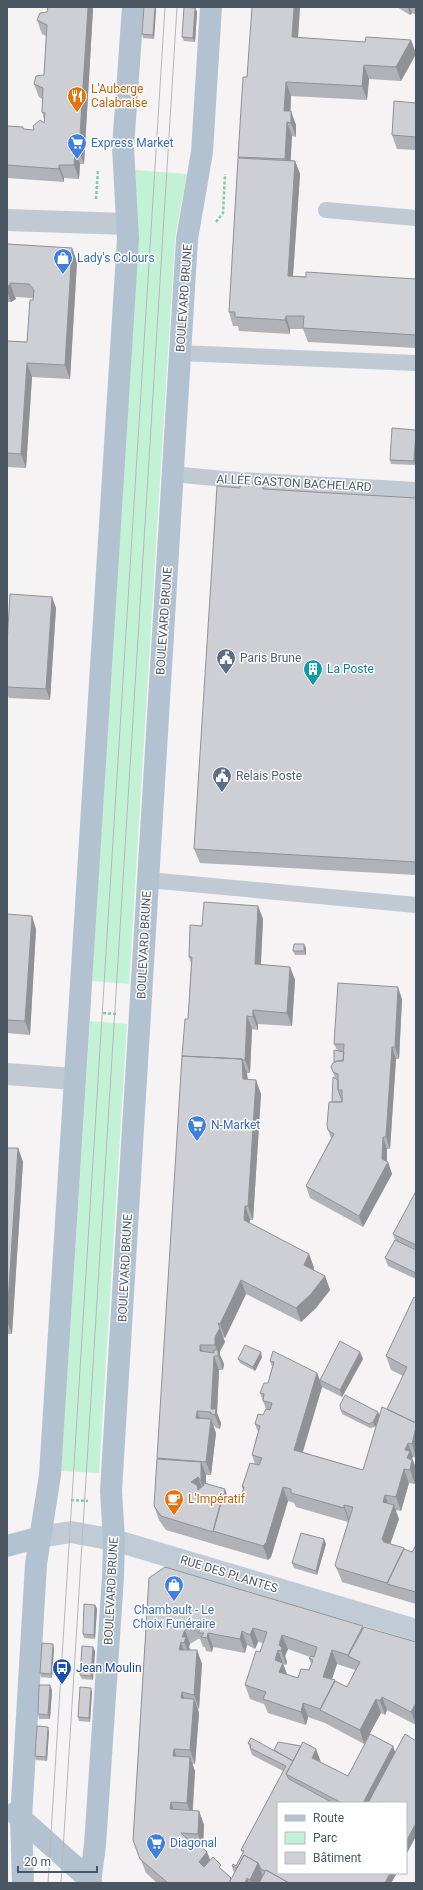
<svg xmlns="http://www.w3.org/2000/svg" width="423" height="1890" font-family="Roboto,sans-serif">
<rect width="100%" height="100%" fill="#f5f3f3"/>
<path fill="#c3f1d5" d="M135 170 187 174 176 232 174 254 129 984 92 981 138 234Z
M90 1021 127 1024 99 1473 61 1471Z"/>
<g fill="none" stroke-linecap="round" stroke-linejoin="round">
<path stroke="#7ad0a6" stroke-width="2.5" stroke-dasharray="3 2" stroke-linecap="butt" d="M96 199 98 170
M216 222 223 213 225 174
M103 1013 116 1014
M71 1500 88 1501"/>
<path stroke="#c1cad2" stroke-width="16" d="M326 210 416 218
M180 353 416 363
M173 474 224 479 416 490
M148 880 416 905"/>
<path stroke="#c1cad2" stroke-width="22" d="M7 220 127 224
M7 1074 74 1079"/>
<path stroke="#c1cbd6" stroke-width="22" d="M40 1537 71 1532 114 1540 416 1630"/>
<path stroke="#b3c2d1" stroke-width="22" d="M7 1546 40 1537
M15 1813 91 1881
M23 1883 21 1818 36 1564 50 1475 128 239 123 147 133 7
M90 1883 95 1845 113 1577 114 1540 111 1491 187 239 202 152 211 7"/>
<path stroke="#b5b8bd" stroke-width="1" d="M48 1883 165 7
M61 1883 177 7"/>
</g>
<path fill="#b0b2b7" fill-rule="evenodd" d="M300 7 298 38 365 42 411 40 416 53V54L401 81 369 79 367 100 291 96 290 111 296 125V137L292 136 290 160 295 161 300 174 293 276 416 279V348L308 342 303 329H290V334L239 331 238 326H233L229 312 238 157 247 77Z
M397 7H416V15L412 13 410 15Z
M195 8 197 12 195 42 184 41 182 37Z
M93 9 84 164H80L79 179 64 178V182L7 178V126L23 129 34 130 44 123V119L42 112V99L39 97 34 84 44 75 46 36 42 34 37 20 47 12Z
M156 10 154 39 143 38 142 34Z
M416 103V150L397 149 392 135Z
M7 244 72 248 77 262 70 379 32 377 26 468 7 467V341L27 342 33 298 15 297 16 299 11 302H7Z
M416 430 415 465 391 464 390 460Z
M263 484 265 489 416 498V875L200 863 194 849 240 488Z
M52 597 56 608 50 700 9 698 7 694V644Z
M258 906 263 919 261 965 290 967 295 980 292 1026 258 1024V1030L252 1029 250 1073H247L248 1079 261 1094 253 1220H250V1223L309 1254 314 1268V1270L325 1276 330 1290 316 1308 301 1322 246 1294 225 1338 223 1337 225 1342 220 1351V1355L224 1364 223 1370H219L217 1413 221 1423 220 1429 216 1428 215 1426H213L216 1433 211 1475H206V1483L227 1495 238 1498 241 1497 243 1489 242 1487 255 1464 252 1455 258 1432 255 1424 263 1415 266 1409 260 1393 268 1383 272 1367 270 1361 317 1373 320 1380 360 1352 363 1359 342 1397 322 1387 303 1452 363 1470 378 1419 375 1427 370 1428 342 1414 341 1410 380 1415 387 1409 403 1376 391 1370 386 1356 416 1298V1458L413 1457 412 1458 415 1465V1484L409 1483 401 1511 395 1510 399 1519 390 1544 412 1552 416 1545V1604L342 1582 341 1579 335 1565 348 1522 296 1507 294 1503 288 1501 271 1557 268 1560 166 1530 159 1520 154 1506 157 1458 188 1019 191 963 189 957 202 926Z
M7 914 36 929 30 1035 7 1033Z
M306 948V955H295L293 951Z
M402 999 399 1059H396L390 1149H387V1161L392 1174 363 1227 310 1198 306 1186 331 1138 328 1130 335 1078 331 1067 334 1062 337 1050 334 1044Z
M7 1148H18L23 1162 12 1334H7Z
M416 1191V1279L388 1266 385 1258 395 1240 393 1234Z
M262 1357 255 1371 240 1363 238 1359Z
M326 1544 317 1575 294 1568 292 1563Z
M149 1578 364 1627 416 1642V1725L387 1710 385 1715 381 1713 364 1744 325 1723 308 1717 306 1725 268 1713 264 1704 250 1699 245 1685 260 1652 263 1643 258 1642 255 1649 247 1645 245 1653 213 1647 212 1652 206 1651 205 1647H203L200 1639H198L190 1644 189 1647 190 1650H197L202 1664 199 1709 198 1708 199 1713 195 1764H192L195 1771 193 1811H199L204 1825 203 1848H202L207 1852 210 1860 223 1871 232 1879 234 1873 232 1866H236L243 1853 241 1850 283 1771 252 1755 248 1743 321 1762 348 1776 393 1746 395 1752 416 1836 406 1855V1803H278V1873H397L391 1883H157L146 1873 133 1840ZM288 1649 310 1657 309 1658 311 1664 309 1670 298 1678 287 1674 283 1664 286 1665 287 1662 285 1656ZM337 1664 355 1670 347 1687 332 1679Z
M95 1605 97 1609 95 1639 84 1638 83 1634Z
M54 1648 52 1678 41 1677 40 1673Z
M95 1651 93 1680 82 1679 80 1675Z
M52 1690 50 1719H39L38 1714Z
M92 1692 90 1722 79 1721 78 1717Z
M49 1731 47 1761 36 1760 35 1756Z"/>
<path fill="#909195" d="M88 7H92L93 9 84 164 79 151Z
M155 7H156V10L154 39 153 35Z
M294 7H300L297 51 292 37Z
M408 7H410L412 13 410 15Z
M195 8 197 12 195 42 193 38Z
M411 40 416 54 401 81 396 67Z
M364 65 369 79 367 100 362 86Z
M286 82 291 96 290 122 284 111Z
M291 111 296 125V137L291 123Z
M287 122 292 136 290 173 285 159Z
M75 151 80 164 79 179 74 165Z
M295 161 300 174 292 289 288 276Z
M59 165 64 178V182L59 169Z
M72 248 77 262 70 379 65 365Z
M10 283 15 297 16 299 11 302 7 291V287Z
M286 316 290 329V334L285 320Z
M27 363 32 377 26 468 21 454Z
M416 430V456L415 465 414 461Z
M52 597 56 608 50 700 46 689Z
M258 906 263 919 260 978 255 964Z
M32 916 36 929 30 1035 25 1021Z
M304 944 306 948V955L304 951Z
M290 967 295 980 292 1026 287 1013Z
M398 987 402 999 399 1059 395 1047Z
M253 1010 258 1024V1030L253 1017Z
M247 1016 252 1029 250 1073 245 1060Z
M392 1047 396 1059 390 1149 386 1137Z
M242 1059 247 1073 248 1093 243 1079Z
M256 1080 261 1094 253 1220 248 1206Z
M383 1137 387 1149V1165L388 1162 392 1174 363 1227 359 1216 382 1159Z
M18 1148 23 1162 12 1334 7 1321Z
M245 1206 250 1220 249 1234 244 1220Z
M309 1254 314 1268 309 1279 304 1265Z
M325 1276 330 1290 316 1308 301 1322 296 1308Z
M241 1280 246 1294 225 1338 220 1324Z
M220 1328 225 1342 220 1351V1355L224 1364 223 1370 215 1345V1337Z
M200 1345 205 1359 200 1351Z
M261 1352 262 1357 255 1371 253 1367Z
M360 1352 363 1359 342 1397 340 1390Z
M214 1356 219 1370 217 1413 221 1423 220 1429 215 1415 211 1409Z
M317 1373 322 1387 299 1464 294 1450Z
M197 1411 202 1425 196 1418Z
M378 1412 380 1416 375 1427 373 1422Z
M211 1419 216 1433 211 1475 206 1462Z
M416 1427V1457L412 1444Z
M408 1443 413 1457 412 1458 416 1469V1480L415 1484 410 1470 405 1450Z
M201 1462 206 1475V1491L204 1485 203 1484 206 1493V1495L201 1481Z
M404 1469 409 1483 401 1511 396 1497Z
M198 1477 203 1490V1504L191 1482Z
M283 1487 288 1501 271 1557 268 1560 263 1546Z
M225 1489 230 1503 214 1531Z
M385 1495 390 1509 383 1502Z
M344 1505 349 1519V1522L344 1508Z
M394 1505 399 1519 387 1553 382 1539Z
M324 1539 326 1544 317 1575 316 1571Z
M95 1605 97 1609 95 1639 94 1635Z
M253 1628 258 1642 255 1649 250 1635Z
M185 1630 190 1644 189 1647 191 1651 190 1657 182 1637Z
M242 1631 247 1645 245 1653 240 1639Z
M208 1633 213 1647 212 1652 207 1638Z
M282 1635 288 1649 285 1656 287 1662 286 1665 279 1645Z
M181 1642 186 1656 179 1650Z
M53 1644 54 1648 52 1678 51 1674Z
M93 1647 95 1651 93 1680 91 1676Z
M197 1650 202 1664 199 1709 194 1695Z
M278 1650 288 1677 284 1686 275 1660Z
M332 1650 337 1664 328 1691 323 1677Z
M50 1685 52 1690 50 1719 48 1715Z
M91 1688 92 1692 90 1722 89 1718Z
M182 1692 187 1706 181 1698Z
M382 1697 387 1710 385 1715 380 1701Z
M194 1699 199 1713 195 1764 190 1750Z
M376 1699 381 1713 364 1744 360 1730Z
M303 1703 308 1717 306 1725 301 1712Z
M416 1703V1725L411 1712Z
M48 1727 49 1731 47 1761 46 1757Z
M393 1746 398 1760 375 1803H363Z
M174 1749 179 1763 173 1756Z
M316 1749 321 1762 312 1758Z
M190 1757 195 1771 192 1817 187 1803Z
M171 1802 176 1816 170 1809Z
M199 1811 204 1825 203 1848 198 1834Z
M416 1823V1836L406 1855V1842Z
M207 1852 212 1866 204 1876 199 1862Z
M258 1863 263 1877 260 1883H251L250 1880Z
M390 1873H397L391 1883H385Z
M247 1878 249 1883H245Z"/>
<path fill="#cdcfd5" stroke="#909195" fill-rule="evenodd" d="M48 7H88L79 151H75L74 165H59V169L7 165V126L23 127V129L34 130 33 126 40 120 44 123 45 113 42 112 43 88 34 84 36 76 44 75 47 25 37 20 40 13 47 12Z
M144 7H155L153 35 142 34Z
M184 7 195 8 193 38 182 37Z
M252 7H294L292 37 365 42 366 37 411 40 396 67 364 65 362 86 286 82 284 111H291V123L287 122 285 159 238 157 243 77H247Z
M394 101 416 103V137L392 135Z
M238 158 295 161 288 276 306 277V272L416 279V335L303 328 304 316H286L285 320 235 317V312H229Z
M7 244 72 248 65 365 27 363 21 454 7 453V341L27 342 30 300H33L34 290 29 284 10 283V285L7 287Z
M392 428 416 430 414 461 390 460Z
M240 482 263 484V489L416 498V862L194 849 217 486 240 488Z
M10 594 52 597 46 689 7 687V644Z
M204 902 258 906 255 964 290 967 287 1013 253 1010V1017L247 1016 245 1060H242V1059L182 1056 185 1019H188L192 957H189L190 925 202 926Z
M7 914 32 916 25 1021 7 1020Z
M294 944H304V951H293Z
M338 983 398 987 395 1047H392L386 1137H383L382 1159 388 1162 359 1216 306 1186 334 1134 328 1130 327 1125 329 1102H342V1090H338V1074L333 1072 331 1067 333 1063 337 1061H343L344 1044H334Z
M334 1050 344 1052 343 1061H337L334 1062Z
M182 1056 242 1059 243 1079 256 1080 248 1206H245L244 1220 309 1254 304 1265 325 1276 311 1294 296 1308 241 1280 220 1324 218 1323 220 1328 215 1337V1345H200V1351L214 1353V1350H218V1356H214L211 1409H216L215 1415 211 1414V1412L197 1411 196 1418 211 1419 206 1462 157 1458Z
M333 1077 338 1080V1090L341 1098H342V1102H332Z
M7 1148H18L7 1318Z
M416 1191V1245L393 1234Z
M395 1240 416 1250V1273L385 1258Z
M414 1297 416 1298V1423L387 1409 407 1367 386 1356Z
M340 1341 360 1352 340 1390 320 1380Z
M245 1345 261 1352 253 1367 238 1359Z
M273 1351 317 1373 294 1450 363 1470 382 1407 416 1423V1427L412 1444 408 1443 405 1450 410 1451 407 1458 412 1460 410 1470 404 1469 396 1497 385 1495 383 1502 394 1505 382 1539 384 1542 404 1548 387 1583 337 1568 335 1565 353 1507 344 1505V1508L291 1493V1489L283 1487 266 1543 263 1546 213 1531 223 1494 238 1498 241 1497 244 1487H242L250 1463 259 1465 262 1458 252 1455 260 1426 255 1424 258 1414 263 1415 266 1409 270 1410 272 1403 263 1401 264 1394 260 1393 264 1383H268L274 1362 270 1361Z
M345 1395 378 1412 373 1422 369 1424 341 1410 340 1405Z
M157 1459 201 1462V1481L198 1477 191 1482 197 1485 198 1490 204 1485 203 1484 204 1483 225 1489 213 1532 161 1516 154 1506Z
M301 1533 324 1539 316 1571 292 1563Z
M416 1545V1592L387 1584 404 1549 412 1552Z
M165 1567 363 1626 348 1655 332 1650 323 1677 335 1680 320 1709 303 1703 301 1712 263 1699 266 1692 245 1685 256 1651 260 1652 267 1632 253 1628 250 1635 242 1631 240 1639 208 1633 207 1638 201 1637 204 1633H198L201 1627 193 1625 185 1630 182 1637H186L184 1643 181 1642 179 1650H197L194 1695 182 1692 181 1698 194 1699 190 1750 174 1749 173 1756 190 1757 187 1803 171 1802 170 1809 199 1811 198 1834 181 1833 196 1847 198 1844 207 1852 199 1862 204 1867 213 1857 221 1865 219 1867 231 1878 229 1883H168L140 1859 133 1840 149 1578ZM282 1635 317 1647 314 1657 311 1656 309 1658 313 1660 309 1670 301 1669 298 1678 279 1672 283 1663 275 1660 278 1650 281 1651 282 1648 279 1645Z
M84 1604 95 1605 94 1635 83 1634Z
M364 1627 416 1642V1703L411 1712 382 1697 380 1701 376 1699 360 1730 320 1710 335 1681 347 1687 360 1662 348 1656Z
M42 1643 53 1644 51 1674 40 1673Z
M82 1646 93 1647 91 1676 80 1675Z
M39 1685H50L48 1715 38 1714Z
M80 1687 91 1688 89 1718 78 1717Z
M37 1726 48 1727 46 1757 35 1756Z
M370 1734 393 1746 363 1803H342L286 1774 303 1742 316 1749 312 1758 348 1776Z
M405 1734 416 1741V1823L406 1842V1803H368Z
M251 1738 293 1761 286 1774 289 1779 333 1803H278V1873H390L385 1883H289L266 1870 265 1871 261 1869 258 1863 244 1855 237 1868 232 1866 233 1864 236 1866 244 1851 241 1850 286 1766 250 1748 251 1745 248 1743Z
M278 1742 301 1746 293 1761 274 1750Z
M244 1855 258 1863 250 1880 247 1878 245 1883H229Z
M266 1870 289 1883H259Z"/>
<defs>
<g id="restaurant-pin" transform="scale(1)"><path d="M0 17L-7.5 6A9.5 9.5 0 1 1 7.5 6Z" fill="#e8710a" stroke="#fff"/><path d="M-5-6h1v4h1v-4h1v4h1v-4h1v5L-1.5 .5V6h-2V.5L-5-1ZM5-6V6H3V1.5H1.5Q1.5-4 5-6Z" fill="#fff"/></g>
<g id="supermarket-pin" transform="scale(1)"><path d="M0 17L-7.5 6A9.5 9.5 0 1 1 7.5 6Z" fill="#3f7fe0" stroke="#fff"/><path d="M-6-5.5h2.5l.6 2H6L4.5 2H-2.5L-4.4-4H-6ZM-1.5 3.2a1.3 1.3 0 1 0 .1 0ZM3 3.2a1.3 1.3 0 1 0 .1 0Z" fill="#fff"/></g>
<g id="shop-pin" transform="scale(1)"><path d="M0 17L-7.5 6A9.5 9.5 0 1 1 7.5 6Z" fill="#3f7fe0" stroke="#fff"/><path d="M-5-2.5h2.3a2.7 3.5 0 0 1 5.4 0H5L5.5 6h-11ZM-1.5-2.5h3a1.5 2.3 0 0 0-3 0Z" fill="#fff"/></g>
<g id="civic-pin" transform="scale(1)"><path d="M0 17L-7.5 6A9.5 9.5 0 1 1 7.5 6Z" fill="#5c6f8a" stroke="#fff"/><path d="M-.6-6.5H3V-4.5H.6V-3L4-1V1h2V6H-6V1h2V-1L-.6-3ZM-1.2 2.5V6h2.4V2.5Z" fill="#fff"/></g>
<g id="building-pin" transform="scale(1)"><path d="M0 17L-7.5 6A9.5 9.5 0 1 1 7.5 6Z" fill="#0f9aa8" stroke="#fff"/><path d="M-4-6H4V6H1V3H-1V6H-4ZM-2.5-4.3h1.7v1.8h-1.7ZM.8-4.3h1.7v1.8H.8ZM-2.5-1h1.7V.8h-1.7ZM.8-1h1.7V.8H.8Z" fill="#fff"/></g>
<g id="cafe-pin" transform="scale(1)"><path d="M0 17L-7.5 6A9.5 9.5 0 1 1 7.5 6Z" fill="#e8710a" stroke="#fff"/><path d="M-5.5-4.5H6V0H3Q3 3.5 0 3.5H-2.5Q-5.5 3.5-5.5 0ZM3-3.2v2h1.7v-2ZM-6 4.5H4V6H-6Z" fill="#fff"/></g>
<g id="bus-pin" transform="scale(1)"><path d="M0 17L-7.5 6A9.5 9.5 0 1 1 7.5 6Z" fill="#1a4fb4" stroke="#fff"/><path d="M-5-6H5V4H4V6H2V4H-2V6H-4V4H-5ZM-3.5-4V0h7V-4ZM-3.5 1.2v1.5H-2V1.2ZM2 1.2v1.5H3.5V1.2Z" fill="#fff"/></g>
</defs>
<g fill-rule="evenodd">
<use href="#restaurant-pin" x="77" y="96"/>
<use href="#supermarket-pin" x="77" y="143"/>
<use href="#shop-pin" x="63" y="258"/>
<use href="#civic-pin" x="226" y="658"/>
<use href="#building-pin" x="313" y="669"/>
<use href="#civic-pin" x="222" y="776"/>
<use href="#supermarket-pin" x="197" y="1125"/>
<use href="#cafe-pin" x="174" y="1499"/>
<use href="#shop-pin" x="174" y="1585"/>
<use href="#bus-pin" x="62" y="1668"/>
<use href="#supermarket-pin" x="156" y="1843"/>
</g>
<g text-anchor="middle" stroke-width="3" stroke-linejoin="round" paint-order="stroke">
<g font-size="12" fill="#c56008" stroke="#fff" text-anchor="start">
<text x="91" y="93">L'Auberge<tspan x="91" dy="14">Calabraise</tspan></text>
<text x="188" y="1503">L'Impératif</text>
</g>
<g font-size="12" fill="#366cbe" stroke="#fff" text-anchor="start">
<text x="91" y="147">Express Market</text>
<text x="77" y="262">Lady's Colours</text>
<text x="211" y="1129">N-Market</text>
<text x="174" y="1614" text-anchor="middle">Chambault - Le<tspan x="174" dy="14">Choix Funéraire</tspan></text>
<text x="170" y="1847">Diagonal</text>
</g>
<g font-size="12" fill="#4a5661" stroke="#fff">
<text transform="translate(184 298) rotate(-86)" y="4">BOULEVARD BRUNE</text>
<text transform="translate(294 483) rotate(3)" y="4">ALLÉE GASTON BACHELARD</text>
<text transform="translate(164 621) rotate(-86)" y="4">BOULEVARD BRUNE</text>
<text transform="translate(144 945) rotate(-87)" y="4">BOULEVARD BRUNE</text>
<text transform="translate(125 1268) rotate(-87)" y="4">BOULEVARD BRUNE</text>
<text transform="translate(229 1574) rotate(17)" y="4">RUE DES PLANTES</text>
<text transform="translate(111 1591) rotate(-87)" y="4">BOULEVARD BRUNE</text>
</g>
<g font-size="12" fill="#4e5e75" stroke="#fff" text-anchor="start">
<text x="240" y="662">Paris Brune</text>
<text x="236" y="780">Relais Poste</text>
</g>
<g font-size="12" fill="#0d838f" stroke="#fff" text-anchor="start">
<text x="327" y="673">La Poste</text>
</g>
<g font-size="12" fill="#164399" stroke="#fff" text-anchor="start">
<text x="76" y="1672">Jean Moulin</text>
</g>
</g>
<rect width="423" height="1890" fill="none" stroke="#4a5661" stroke-width="16"/>
<rect x="277" y="1802" width="130" height="72" fill="#ffffff" stroke="#b7bbc0"/>
<rect x="285" y="1815" width="20" height="6" fill="#b3c2d1" stroke="#b7bbc0"/>
<text x="313" y="1822" font-size="12" fill="#4a5661">Route</text>
<rect x="285" y="1832" width="20" height="12" fill="#c3f1d5" stroke="#b7bbc0"/>
<text x="313" y="1842" font-size="12" fill="#4a5661">Parc</text>
<rect x="285" y="1852" width="20" height="12" fill="#cdcfd5" stroke="#b7bbc0"/>
<text x="313" y="1862" font-size="12" fill="#4a5661">Bâtiment</text>
<path d="M18 1866v6h79v-6" fill="none" stroke="#4a5661" stroke-width="2"/>
<text x="24" y="1866" font-size="12" fill="#4a5661" stroke="#ffffff" stroke-width="3" paint-order="stroke">20 m</text>
</svg>
